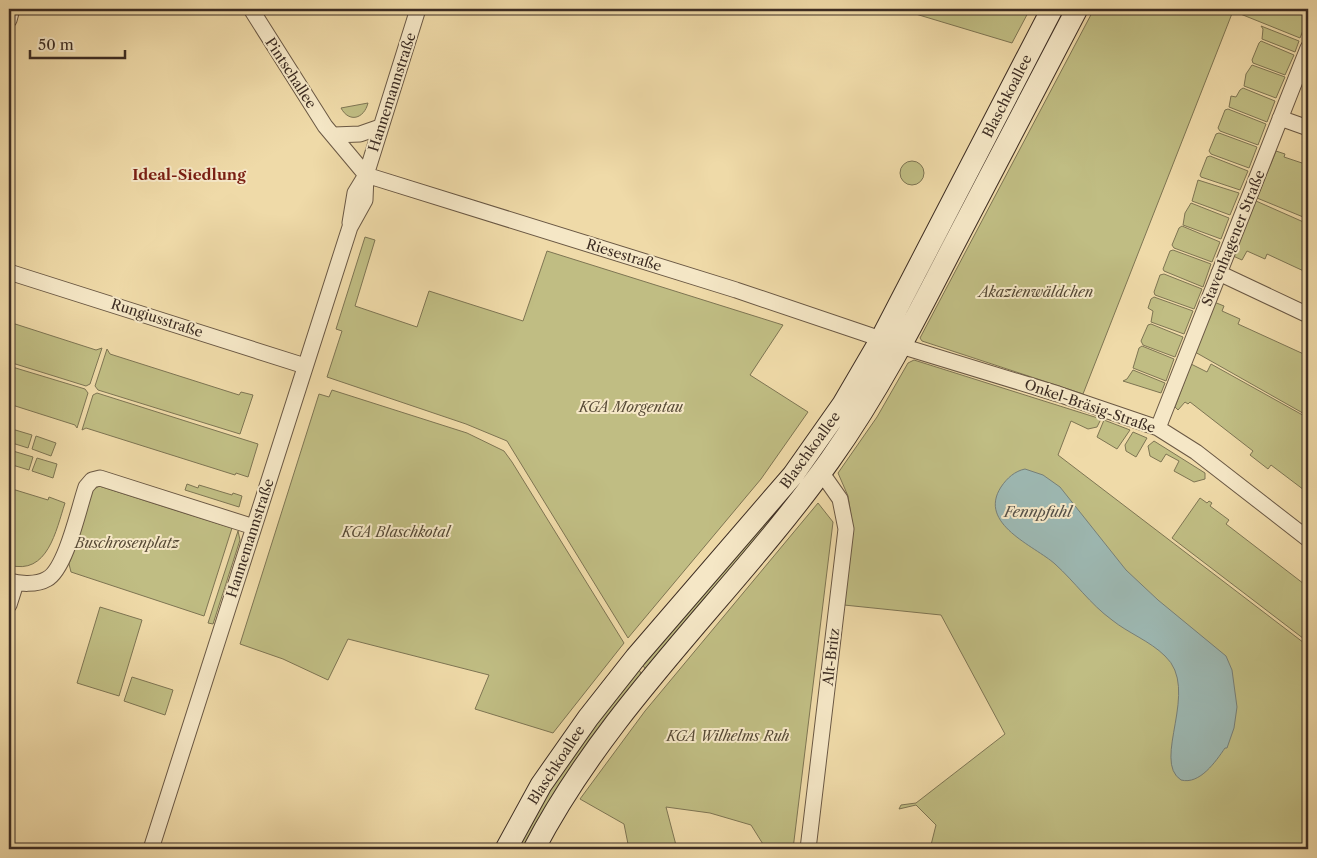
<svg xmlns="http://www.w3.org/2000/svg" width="1317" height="858" font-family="'Libre Caslon Text',serif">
<rect width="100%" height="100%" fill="#efdaa8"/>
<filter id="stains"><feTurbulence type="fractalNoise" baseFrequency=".004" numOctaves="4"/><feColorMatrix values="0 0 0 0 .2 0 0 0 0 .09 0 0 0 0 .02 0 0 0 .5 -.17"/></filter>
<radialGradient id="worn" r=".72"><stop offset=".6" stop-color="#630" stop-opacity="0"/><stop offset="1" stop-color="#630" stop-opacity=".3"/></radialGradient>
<path fill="#c0bd83" stroke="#7e7553" d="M899 9H1030L1012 43Z
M1094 9H1308V18L1300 38 1233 11 1083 394 922 341 920 338Z
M1261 26 1299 41 1295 52 1262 39 1263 29Z
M1261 41 1294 55 1285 75 1253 63 1252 60 1259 43Z
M1252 65 1285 77 1276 98 1244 86 1246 74Z
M1243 88 1275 101 1267 122 1229 107 1231 96 1236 97 1240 90Z
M368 103C364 119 349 123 341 108Z
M1228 109 1266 124 1258 145 1220 131 1218 128 1225 110Z
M1219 133 1257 147 1249 168 1211 154 1209 151 1216 134Z
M1276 151 1285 154 1284 157 1308 165V219L1257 198Z
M1210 156 1248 171 1240 190 1201 177 1200 175 1207 157Z
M900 173a12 12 0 1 1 24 0a12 12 0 1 1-24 0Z
M1198 180 1239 193 1230 215 1192 201Z
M1256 201 1308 224V273L1267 254 1265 259 1247 251 1242 260 1233 256Z
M1191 203 1229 218 1221 239 1183 225 1185 213Z
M1182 226 1220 242 1212 262 1174 248 1172 245 1179 228Z
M365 237 375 240 355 306 417 327 429 291 523 321 547 251 783 325 750 375 808 412 761 479 628 638 507 441 466 424 327 377 342 331 336 329Z
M1173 250 1211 264 1203 287 1164 271 1163 269 1170 251Z
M1164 274 1202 289 1194 309 1155 295 1154 292 1160 275Z
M1154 297 1193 311 1184 334 1151 322 1153 311 1148 308 1151 299Z
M1214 302 1224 306 1222 311 1240 319 1238 324 1308 356V416L1195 352Z
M9 322 96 350 102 348 90 384 86 386 9 362Z
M1151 324 1183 337 1175 357 1143 345 1141 341 1148 325Z
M1142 346 1174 359 1166 381 1133 368 1139 348Z
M107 349 110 354 239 395 241 392 253 395 240 434 98 390 95 386Z
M914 360 1101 419 1097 427 1088 429 1071 421 1058 455 1308 646V849H930L936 825 916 805 899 809 901 805 916 803 1005 734 941 615 844 605 852 522 848 496 838 473 877 417 908 363Z
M1191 364 1207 372 1211 364 1308 418V493L1271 465 1268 469 1250 455 1253 451 1190 402 1188 404 1185 402 1178 410 1175 407Z
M9 366 85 389 88 393 77 428 75 425 9 404Z
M1133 370 1165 383 1161 393 1123 381 1127 379Z
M332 390 467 433 504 451 512 462 624 643 553 733 475 709 489 675 348 639 328 680 283 659 240 644 319 394 329 397Z
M97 393 258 444 248 477 236 473 235 475 86 428 82 430 93 395Z
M1104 420 1130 430 1117 449 1097 437Z
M12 429 32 435 28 448 9 442Z
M1133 432 1147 438 1136 457 1126 451 1125 445Z
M36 436 56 443 51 456 32 449Z
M1154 441 1205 473V479L1194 482 1174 471 1179 461 1166 454 1161 462 1150 456 1148 446Z
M13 451 33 457 29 470 9 464Z
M37 458 57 464 53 478 32 471Z
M794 483 800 489 648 673 640 661Z
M187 484 198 488 199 485 232 495 233 493 242 496 239 507 185 490Z
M99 486 232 528 204 616 71 572 69 564 90 496 93 490Z
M9 488 48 500 49 497 65 503C56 530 48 576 9 565Z
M1200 498 1207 503 1209 501 1212 503 1210 506 1229 520 1226 524 1308 587V642L1172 538Z
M818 503 833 522 793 849H766L751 825 710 813 666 807 677 849H629L624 824 580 799 645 711Z
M238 531 240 540 213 624 208 623Z
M100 607 142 620 119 696 77 683Z
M636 665 644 678 527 849H511L528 818Z
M132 677 173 690 165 715 124 701Z"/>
<path fill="#9db8b2" stroke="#778079" d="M1025 469 1043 475 1060 487 1126 570 1158 600 1226 656 1232 670 1237 707 1234 728 1227 748H1225C1216 761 1200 785 1181 780 1151 761 1201 689 1165 656 1150 641 1128 633 1112 620 1090 604 1075 582 1055 564 1035 546 977 524 1001 487 1007 478 1015 471 1025 469Z"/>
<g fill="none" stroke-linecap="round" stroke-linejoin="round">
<g stroke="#6a5844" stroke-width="17">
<path id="minor" d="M251 9 325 126 366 175
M9 20 12 9
M1280 118 1308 128
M334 135 360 134 380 127
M366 175 736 290 881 339
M350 223 355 193 366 175 418 9
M9 272 305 366
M1219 273 1308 315
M901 346 1058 394 1158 428 1196 452 1308 539
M1158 428 1308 48
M9 581C19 584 37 585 47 579 66 569 79 507 86 487L92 480 100 478 254 527
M9 605 16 583
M151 849 350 227 365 200 366 175
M808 849 846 529 840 499 821 472"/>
</g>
<g stroke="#3d2d23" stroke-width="23">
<path id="secondary" d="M506 849 541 785 588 718 636 657 793 475 843 404 881 339 1052 9
M534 849C610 703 735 593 830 460 877 394 914 322 951 250 993 170 1035 89 1077 9"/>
</g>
<use href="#minor" stroke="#f5e7c6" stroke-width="15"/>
<use href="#secondary" stroke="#f5e7c6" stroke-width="21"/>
</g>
<g text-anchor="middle" stroke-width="4" stroke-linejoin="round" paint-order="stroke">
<g font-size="14" fill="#3d2d23" stroke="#f5e7c6">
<text transform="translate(291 73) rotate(57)" y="5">Pintschallee</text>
<text transform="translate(392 92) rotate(-72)" y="5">Hannemannstraße</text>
<text transform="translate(1007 96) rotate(-63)" y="5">Blaschkoallee</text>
<text transform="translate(1233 238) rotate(-68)" y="5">Stavenhagener Straße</text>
<text transform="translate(624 255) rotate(17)" y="5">Riesestraße</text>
<text transform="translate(157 318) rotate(18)" y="5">Rungiusstraße</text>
<text transform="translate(1090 406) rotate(19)" y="5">Onkel-Bräsig-Straße</text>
<text transform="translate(810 450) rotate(-54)" y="5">Blaschkoallee</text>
<text transform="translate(250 538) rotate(-72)" y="5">Hannemannstraße</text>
<text transform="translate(831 657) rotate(-83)" y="5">Alt-Britz</text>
<text transform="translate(556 765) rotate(-57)" y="5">Blaschkoallee</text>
</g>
<g font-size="14" font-style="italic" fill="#574a36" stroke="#f5e7c6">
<text x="1036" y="297">Akazienwäldchen</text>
<text x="631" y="412">KGA Morgentau</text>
<text x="396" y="537">KGA Blaschkotal</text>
<text x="127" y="548">Buschrosenplatz</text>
<text x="728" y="741">KGA Wilhelms Ruh</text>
</g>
<g font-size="15" font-weight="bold" fill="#7a1f14" stroke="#f5e7c6">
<text x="189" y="180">Ideal-Siedlung</text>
</g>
<g font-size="15" font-style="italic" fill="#555047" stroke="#f5e7c6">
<text x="1038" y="517">Fennpfuhl</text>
</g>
</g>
<rect width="1317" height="858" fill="none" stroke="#efdaa8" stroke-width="30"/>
<rect x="10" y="10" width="1297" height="838" fill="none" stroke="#3d2d23" stroke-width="2.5"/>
<rect x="15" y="15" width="1287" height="828" fill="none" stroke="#3d2d23"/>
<path d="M30 50v8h95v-8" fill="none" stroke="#3d2d23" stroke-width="2.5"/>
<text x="38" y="50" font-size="15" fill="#3d2d23" stroke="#f5e7c6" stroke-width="4" paint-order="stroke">50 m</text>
<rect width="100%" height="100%" filter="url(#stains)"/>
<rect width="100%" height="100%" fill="url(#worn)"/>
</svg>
